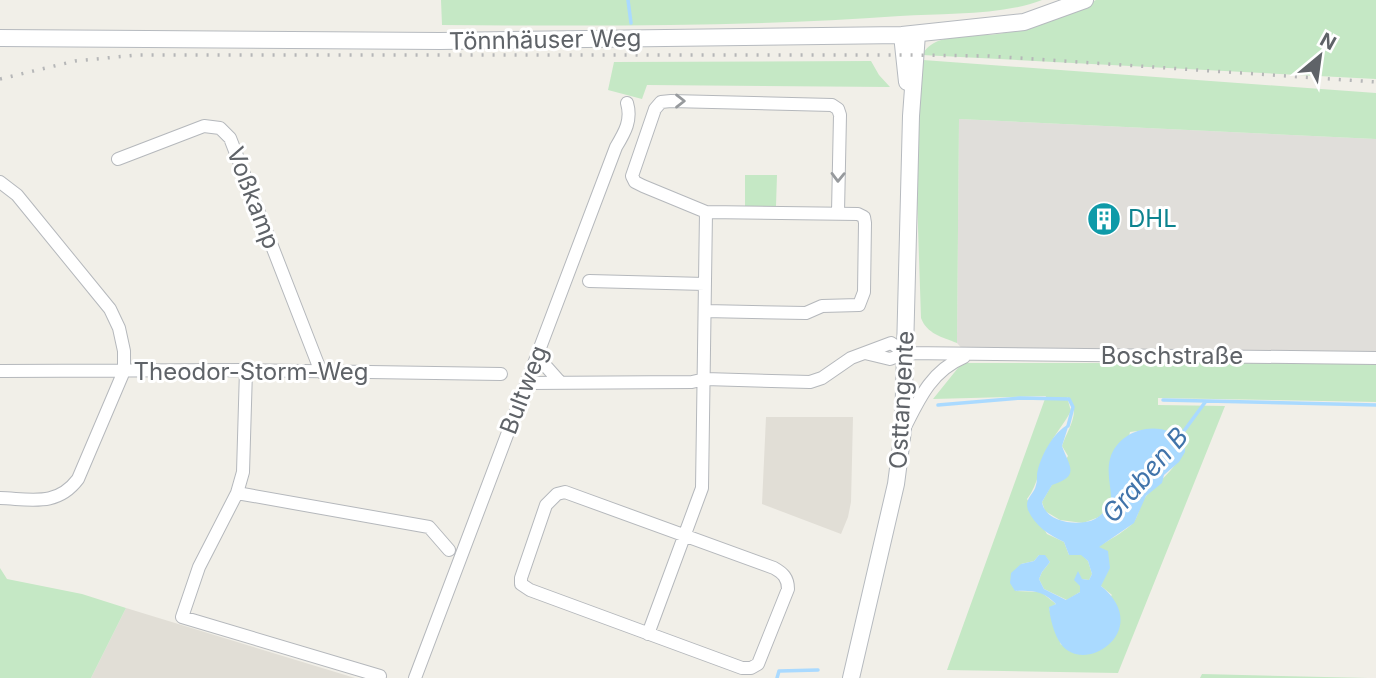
<svg xmlns="http://www.w3.org/2000/svg" width="1376" height="678" font-family="Inter,sans-serif">
<rect width="100%" height="100%" fill="#f1efe8"/>
<path fill="#e0deda" d="M959 119 1376 139V358L968 355 957 343Z"/>
<path fill="#e1ded6" d="M766 417H853L851 502 848 517 841 534 762 504Z
M126 608 355 678H91Z"/>
<path fill="#c5e8c5" fill-rule="evenodd" d="M441 0H1042C1001 16 944 13 900 16 748 27 595 26 442 25Z
M1096 0H1376V79L922 55C926 48 931 44 938 41 955 35 980 36 998 34 1033 29 1066 17 1096 0Z
M923 60 1376 93V139L959 119 957 343C942 337 927 334 921 318L916 167Z
M871 61 879 75 890 87 647 85 642 99 608 90 614 62Z
M745 175H777L776 206H745Z
M962 363H1376V402L1158 398V405L1225 406 1118 673 947 670 1046 396 933 399ZM1067 397C1083 410 1067 430 1062 446L1068 456 1042 502 1045 511 1060 520 1083 523 1099 517 1112 503 1130 432C1150 429 1170 426 1185 443 1184 461 1159 482 1147 495 1139 504 1139 518 1131 525 1122 533 1109 540 1098 547L1101 586 1112 595 1061 645 1049 608 1056 604 1041 592 1015 591 1021 564 1034 561 1039 555 1045 556 1050 562 1042 572 1039 579 1044 589 1067 600 1080 592 1082 579 1089 580 1092 574 1088 561 1081 554 1069 555 1064 542 1047 534 1027 499C1039 484 1039 465 1048 448 1054 435 1064 424 1071 411Z
M0 568 7 579 82 594 126 608 91 678H0Z
M1202 674 1368 678H1200Z"/>
<path fill="#aadaff" d="M1069 424 1062 446C1069 466 1081 476 1052 485L1042 502C1045 523 1080 527 1095 519 1102 515 1107 509 1111 503 1112 489 1106 474 1110 459 1119 427 1164 418 1185 443V452L1179 462 1164 475 1162 483 1146 496 1134 523 1099 547 1108 551 1110 568 1101 586C1154 629 1085 677 1061 644 1054 635 1050 618 1049 607L1056 604C1044 591 1031 590 1015 591L1010 583 1011 573 1021 564 1034 561 1039 555H1045L1050 562 1042 572 1039 579 1044 589 1066 600 1080 592V586L1074 580 1078 571 1082 579 1089 580 1092 574 1088 561 1081 555H1069L1064 542C1049 535 1035 526 1028 510 1024 498 1034 495 1036 485 1037 482 1037 477 1037 474 1040 457 1053 432 1069 424Z"/>
<g fill="none" stroke-linecap="round" stroke-linejoin="round">
<path stroke="#aadaff" stroke-width="3.5" d="M628 0 631 23
M1163 400 1376 405
M938 405 1020 398 1069 399 1073 407 1068 426
M1178 439 1206 401
M777 678 779 671 818 670"/>
<g stroke="#b5b8bc" stroke-width="14">
<path id="street" d="M118 159 204 126 220 128 230 138 321 372
M0 182 17 195 110 309 119 328 124 351V371L78 479C57 507 31 499 0 498
M589 281 705 284
M705 311 806 313 822 306 859 305 864 292 865 223 864 217 858 214 706 212
M865 353 890 359 906 353 1376 358
M539 354 543 363 559 381
M246 370 243 472 237 493 199 567 182 617 380 676
M0 371 246 370 501 374
M528 383 692 382 705 379 810 382 822 378 851 358 891 343 906 353
M904 429C919 399 931 371 964 357
M565 492 774 568C783 573 788 578 788 589L758 664 751 668H742L530 590 521 584V578L546 505 557 494Z
M237 493 429 527 449 550
M648 634 702 488 706 212 643 186 635 182 632 176 655 109 661 102 671 101 832 105 838 109 840 115 838 212
M415 678 616 147C625 132 632 120 627 103"/>
</g>
<g stroke="#b6babf" stroke-width="18">
<path id="secondary" d="M902 35 907 82
M0 38 440 41 902 35 1024 22 1085 0
M851 678 896 484 903 430 911 116 917 34"/>
</g>
<use href="#street" stroke="#fff" stroke-width="12"/>
<use href="#secondary" stroke="#fff" stroke-width="16"/>
<path stroke="#b6b7b8" stroke-width="3.5" stroke-dasharray="2 9" stroke-linecap="butt" d="M0 79 75 61 137 55H904L989 56 1376 82"/>
</g>
<defs><path id="oneway-chevron" d="M-2-3.5L2.5 0L-2 3.5" fill="none" stroke-width="1.6" stroke-linecap="round" stroke-linejoin="round" transform="scale(1.75)"/></defs>
<g stroke="#979a9d">
<use href="#oneway-chevron" transform="translate(680 101)"/>
<use href="#oneway-chevron" transform="translate(838 177) rotate(91)"/>
</g>
<defs>
<g id="building-disc" transform="scale(1.75)"><circle r="9.5" fill="#0f9aa8" stroke="#fff"/><path d="M-4-6H4V6H1V3H-1V6H-4ZM-2.5-4.3h1.7v1.8h-1.7ZM.8-4.3h1.7v1.8H.8ZM-2.5-1h1.7V.8h-1.7ZM.8-1h1.7V.8H.8Z" fill="#fff"/></g>
</defs>
<g fill-rule="evenodd">
<use href="#building-disc" x="1104" y="219"/>
</g>
<g text-anchor="middle" stroke-width="6" stroke-linejoin="round" paint-order="stroke">
<g font-size="24" fill="#5f6368" stroke="#fff">
<text transform="translate(545 40) rotate(-1)" y="8">Tönnhäuser Weg</text>
<text transform="translate(253 198) rotate(69)" y="8">Voßkamp</text>
<text x="1172" y="364">Boschstraße</text>
<text x="251" y="380">Theodor-Storm-Weg</text>
<text transform="translate(524 390) rotate(-69)" y="8">Bultweg</text>
<text transform="translate(902 400) rotate(-87)" y="8">Osttangente</text>
</g>
<g font-size="24" fill="#0d838f" stroke="#fff" text-anchor="start">
<text x="1128" y="227">DHL</text>
</g>
<g font-size="26" font-style="italic" fill="#4174aa" stroke="#fff">
<text transform="translate(1145 475) rotate(-49)" y="9">Graben B</text>
</g>
</g>
<g transform="translate(1320 56) rotate(29)" stroke="#ffffff" stroke-width="5" paint-order="stroke">
<path d="M0-5L12 26L0 18L-12 26Z" fill="#5f6368"/>
<text y="-10" font-size="19" font-weight="bold" text-anchor="middle" fill="#5f6368">N</text>
</g>
</svg>
